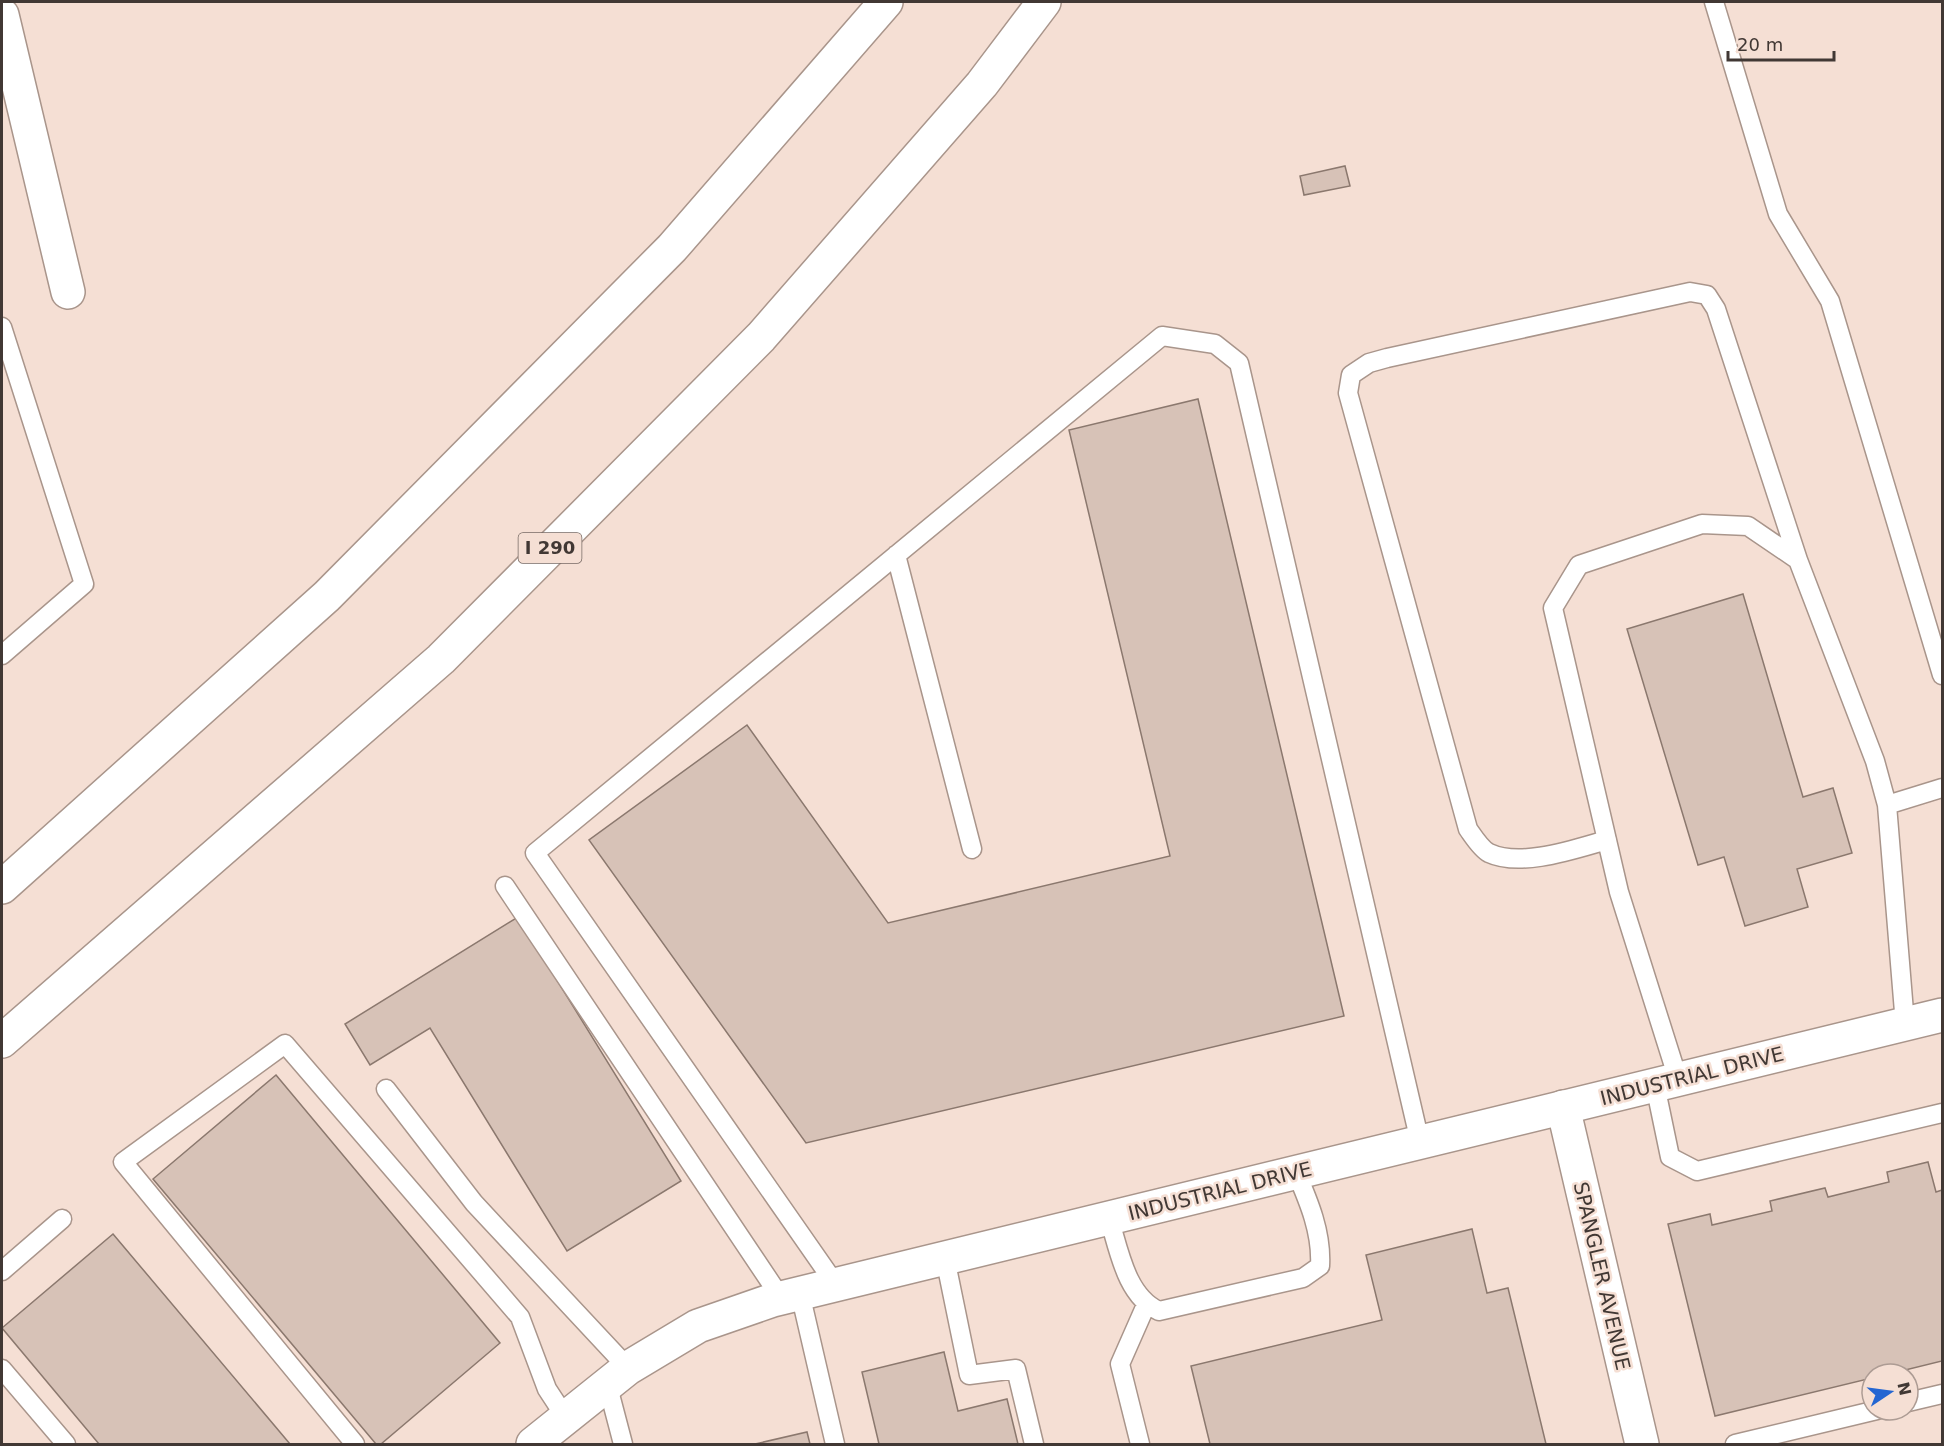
<svg xmlns="http://www.w3.org/2000/svg" width="1944" height="1446" font-family="'DejaVu Sans',sans-serif">
<rect width="100%" height="100%" fill="#f5dfd4"/>
<path fill="#d7c2b7" stroke="#8b786e" stroke-width="1.5" d="M1345 166 1350 186 1304 195 1300 176Z
M1198 399 1344 1016 806 1143 589 840 747 725 888 923 1170 856 1069 430Z
M1743 594 1803 797 1833 788 1852 853 1797 869 1808 907 1745 926 1724 857 1698 865 1627 629Z
M518 917 681 1181 567 1251 430 1028 370 1065 345 1024Z
M276 1075 500 1343 381 1444H376L153 1179Z
M1928 1162 1936 1192 1942 1190V1361L1889 1374H1872V1378L1715 1416 1668 1224 1710 1214 1712 1225 1772 1211 1770 1201 1825 1188 1828 1197 1889 1182 1887 1172Z
M1472 1229 1487 1293 1508 1288 1546 1444H1210L1191 1366 1382 1320 1366 1255Z
M113 1234 290 1444H99L2 1328Z
M944 1352 958 1411 1007 1399 1018 1444H879L862 1372Z
M807 1432 810 1444H755Z"/>
<g fill="none" stroke-linecap="round" stroke-linejoin="round">
<g stroke="#a9958b" stroke-width="21">
<path id="service" d="M1714 2 1778 214 1830 301 1942 675
M2 327 84 584 2 655
M896 555 972 849
M1887 805 1942 788
M1607 840C1575 849 1521 868 1489 853 1481 849 1473 836 1468 829L1348 393 1351 375 1369 363 1387 358 1690 292 1707 295 1716 309 1798 560
M505 886 781 1298
M1678 1079 1619 892 1553 608 1579 565 1702 524 1748 526 1798 560 1875 761 1887 805 1905 1024
M1655 1085 1670 1157 1697 1171 1942 1113
M386 1089 474 1203 628 1368
M1109 1218C1119 1250 1126 1296 1159 1311L1303 1278 1320 1266C1322 1233 1309 1202 1296 1172
M945 1258 969 1375 1016 1369 1034 1444
M2 1271 62 1219
M836 1285 535 853 1162 336 1215 344 1239 363 1420 1142
M800 1293 835 1444
M2 1369 66 1444
M607 1383 623 1444
M1908 1402 1942 1394
M355 1444 123 1162 285 1044 520 1317 547 1389 566 1418
M1140 1444 1120 1364 1146 1305
M1735 1444 1877 1410"/>
</g>
<g stroke="#a9958b" stroke-width="36">
<path id="minor" d="M2 15 68 292
M1563 1107 1642 1444"/>
</g>
<g stroke="#a9958b" stroke-width="36">
<path id="tertiary" d="M533 1444 628 1368 698 1326 773 1300 1942 1015"/>
</g>
<g stroke="#a9958b" stroke-width="36">
<path id="motorway" d="M2 887 327 596 672 248 886 2
M2 1041 441 659 761 337 982 84 1044 2"/>
</g>
<use href="#service" stroke="#fff" stroke-width="18"/>
<use href="#minor" stroke="#fff" stroke-width="33"/>
<use href="#tertiary" stroke="#fff" stroke-width="33"/>
<use href="#motorway" stroke="#fff" stroke-width="33"/>
</g>
<g text-anchor="middle" stroke-width="5" stroke-linejoin="round" paint-order="stroke">
<rect fill="#f5dfd4" stroke="#776a64" stroke-width="1.5" x="518.5" y="533" width="63" height="30" rx="4.5"/>
<g font-size="18" font-weight="bold" fill="#413834">
<text x="550" y="554">I 290</text>
</g>
<g font-size="20" fill="#413834" stroke="#f5dfd4">
<text transform="translate(1692 1076) rotate(-14)" y="7">INDUSTRIAL DRIVE</text>
<text transform="translate(1220 1191) rotate(-14)" y="7">INDUSTRIAL DRIVE</text>
<text transform="translate(1602 1276) rotate(77)" y="7">SPANGLER AVENUE</text>
</g>
</g>
<rect width="1944" height="1446" fill="none" stroke="#413834" stroke-width="6"/>
<g transform="translate(1890 1392) rotate(77)"><circle r="28" fill="#f5dfd4" stroke="#ad9c94" stroke-width="1.5"/>
<path d="M0-4.5L10 22L0 15L-10 22Z" fill="#2466d2"/>
<text y="-9" font-size="16" font-weight="bold" text-anchor="middle" fill="#413834">N</text>
</g>
<path d="M1728 51v9h106v-9" fill="none" stroke="#413834" stroke-width="3"/>
<text x="1737" y="51" font-size="18" fill="#413834" stroke="#f5dfd4" stroke-width="4.5" paint-order="stroke">20 m</text>
</svg>
